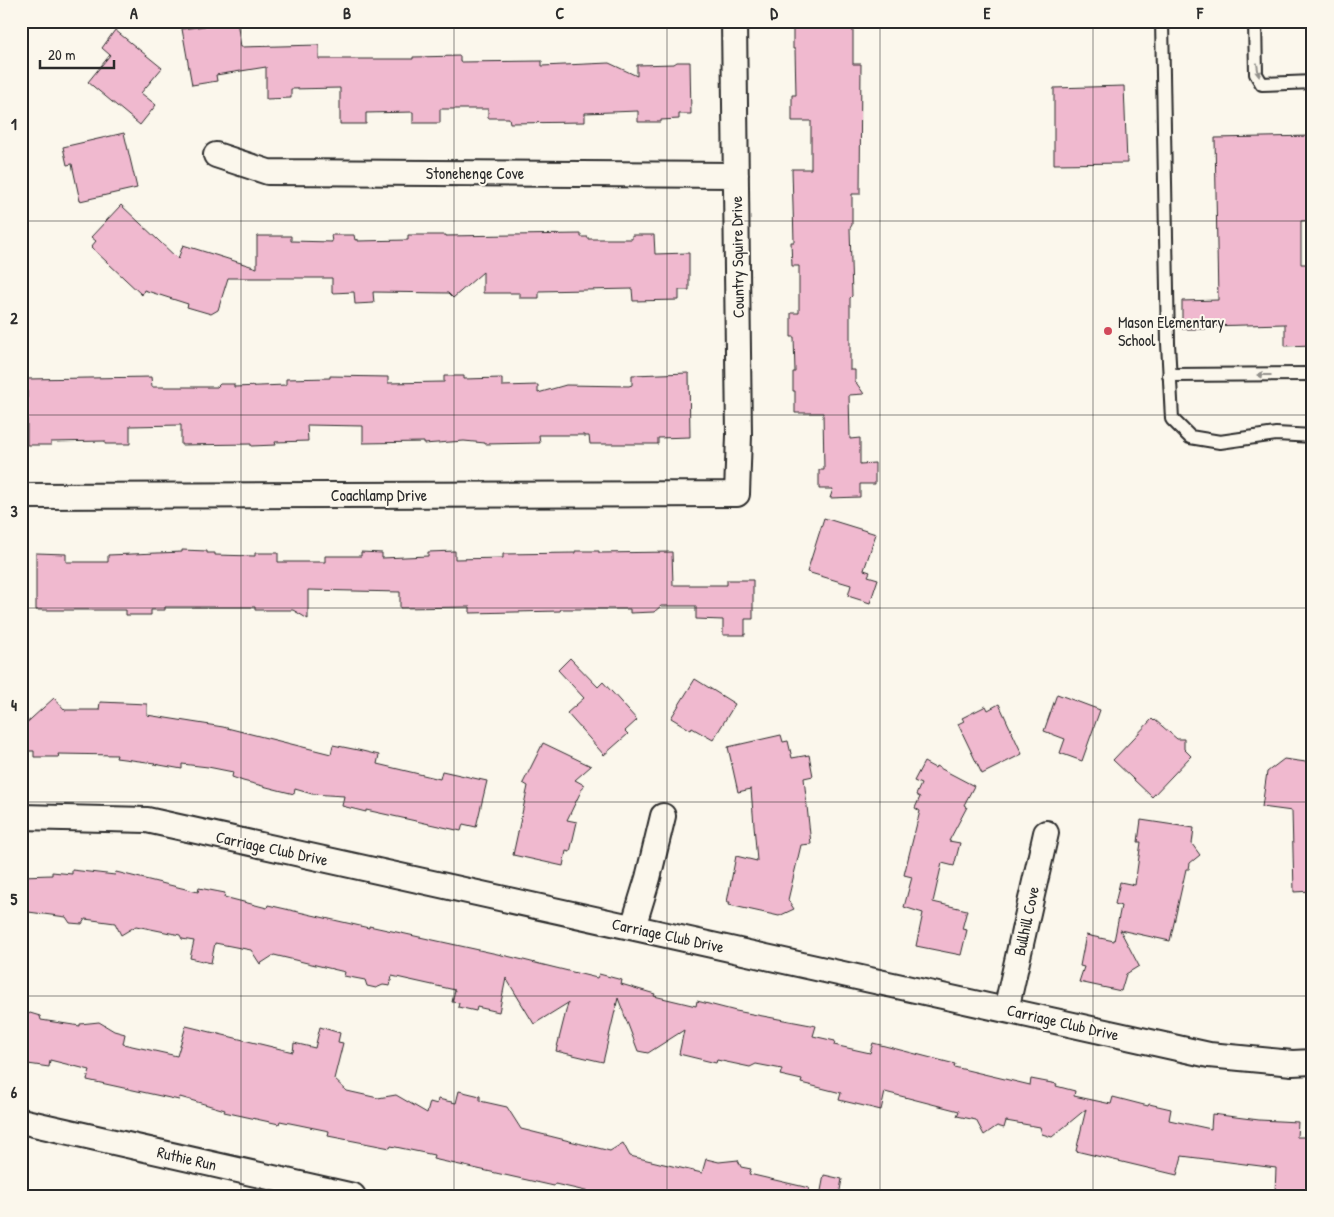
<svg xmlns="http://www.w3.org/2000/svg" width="1334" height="1217" font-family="'Patrick Hand',sans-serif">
<rect width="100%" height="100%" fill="#fbf7ec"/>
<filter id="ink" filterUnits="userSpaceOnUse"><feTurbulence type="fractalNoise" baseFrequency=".02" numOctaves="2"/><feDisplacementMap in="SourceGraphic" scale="10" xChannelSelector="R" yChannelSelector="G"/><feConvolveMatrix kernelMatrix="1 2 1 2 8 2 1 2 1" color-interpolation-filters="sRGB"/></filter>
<g filter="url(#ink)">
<path fill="#f0b9cf" stroke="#2b2b2b" d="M204 21H237L241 47 319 45V59H413V57L460 56V62L542 61V66L609 63 637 76V65L674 64 677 62H690L691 114H679V119L661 120V122H638V111L585 113V122L510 123 509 118H488V109H440V123H413V112L366 113V124H340V88L291 89V98L266 99V67L216 75 217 81 192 85 182 29 205 26Z
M793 21H853V64H861L860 194H852V225L850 228 852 296 850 298V370H855V381L864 394 849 395 850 439 860 438V464L875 463V484H860V497L830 498 833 489H819V470H824L823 413H795V391H793V372H795L794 337H791V313H799V266H792L791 242H794L792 169H811V121H792V95H796L795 49H793Z
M115 30 162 68 141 93 156 105 140 125 88 82 110 55 102 48Z
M1124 86 1127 163 1054 164V88Z
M124 133 137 188 80 201 72 164 67 165 63 147Z
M1313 136V220L1301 221V264H1313V345L1285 346V324L1207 326V329H1182V301L1218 300 1215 138Z
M121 205 178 259 183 245 257 268V236H291V241L332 242 331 235H354L355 240 358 239V241L408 240V235H446V236L581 234V237H588V239H632V235H654L655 254 689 253V290H679V300L633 301 632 289 539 291V298H520V293H483V272L453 298 448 293 373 292 374 303 355 304 354 292 332 293V278H228L218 310 211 314 187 307 188 304 144 290 142 295 91 247 96 241 91 237Z
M689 373 690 437 658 438V444H590L589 436H584V435H539L540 443 485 444V443L464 441 424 444V442L363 443V426L307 425 308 441 275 442 276 445 251 446V444L181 445V425L130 426V444H105V441L51 442V445H27V379L151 377 152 387H217L220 384H234V387L286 385V379L330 378V376L388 377V383L444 382V376H464V379L502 378V386L538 385V393L566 385 629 386 632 385V375Z
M824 518 876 534 864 570 870 572 868 576 878 579 870 603 848 596 851 585 807 572Z
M182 550 207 551V553H215V555L255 556V553H278V562H325V556H361V552L382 553V558L428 556V552L455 551V559L503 558V554L575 553V551H599V553L672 552 673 585H727V580H753V619H745V635H723V620L696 619V606H661L654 612 630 613V609H561L560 611 470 613V607L400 608V592L308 590V619L293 610H255V607H165V610H151V615H126V610H36V553L66 554V562H108V555L182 552Z
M570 658 598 687 603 682 637 720 625 731 628 734 604 755 567 713 584 698 558 670Z
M695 679 735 704 713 740 692 728 691 730 671 718Z
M1057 694 1100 710 1082 761 1060 753 1065 739 1044 731Z
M54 698 65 710H99L100 702 147 704V715L223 727 331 754 333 745 358 750 379 755 377 764 440 779 442 771 487 781 476 827 463 824 461 831 366 810V812L342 806 344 796 312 794 295 789 294 794 243 781 232 777 233 772 208 767 182 764V769L154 764 155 763 116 758 117 755 58 754 59 757H34V751H21V728Z
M999 704 1022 754 982 774 958 724 964 721 962 718 986 706 988 710Z
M1152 719 1154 721 1155 720 1177 739H1184V749L1191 756 1152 797 1113 760Z
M781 735 783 742 788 741 792 758 809 755 813 776 804 778 811 844 801 845 788 900 794 909 779 916 729 905 730 902H727L736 856 757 861 751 789 738 792 728 747Z
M543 743 591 766 575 780 584 785 567 820 577 822 570 852 566 851 563 866 513 855 528 786 523 783Z
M1284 759 1313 763V891L1294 892 1292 811 1262 807 1267 772Z
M924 762 935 768 936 766 974 786 964 805 967 807 949 841 960 843 954 866 942 863 933 902 967 910 962 929 967 930 961 955 916 946 923 913 904 907 912 877 904 875 920 811 915 808 920 797 916 795 921 784 914 781Z
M1141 820 1194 828 1192 844 1200 855 1190 863 1189 869H1186L1170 941 1120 930 1139 966 1126 974 1121 991 1079 982 1084 967 1080 966 1086 935 1114 941 1121 906 1115 904 1120 882 1135 885 1141 842H1138Z
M72 870 115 875 116 872 198 892 199 888 225 893 224 897 267 908 268 905 369 928V926L511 957 597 978 599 974 622 980 621 984 655 994 654 996 696 1006 697 1001 736 1011 816 1026 813 1036 835 1041 834 1045 870 1053 873 1043 955 1064 954 1067 1030 1085 1031 1079 1057 1084 1056 1086 1075 1091 1074 1096 1111 1104 1113 1097 1148 1106 1149 1104 1171 1109 1169 1120 1211 1129 1212 1114 1259 1120 1298 1122 1297 1137H1313V1195L1275 1193 1276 1168 1182 1156 1177 1175 1076 1151 1086 1109 1052 1137 1042 1134 1040 1127 1006 1121 1004 1128 997 1126 984 1135 976 1120 957 1116 959 1111 885 1092 881 1110 839 1100 841 1093 801 1083 802 1080 780 1075 782 1069 756 1064 750 1067 717 1060 716 1063 679 1054 684 1030 648 1053 638 1051 618 998 603 1062 556 1051 568 1003 534 1024 506 978 499 1012 477 1007 476 1011 458 1007 459 1003 452 1002 455 990 392 976 390 986 383 985 376 988 367 986 365 980 344 976 345 972 274 955 260 964 251 950 215 943 211 963 190 958 194 941 182 939 180 935 136 926 121 935 115 923 85 919 82 924 70 923 66 917 21 911V876L52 875V872L72 874Z
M30 1013 40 1016 41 1020 80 1026V1024L99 1022 114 1031 125 1034 123 1044 177 1056 186 1026 293 1052 294 1043 315 1048 320 1027 340 1033 338 1042 343 1043 334 1079 347 1091 378 1098 396 1095 427 1113 430 1102 437 1104 438 1099 456 1103 459 1091 480 1096V1101L507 1107 521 1129 610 1151 623 1143 630 1156 702 1173 706 1159 719 1162 738 1160 741 1167 751 1169 749 1174 809 1188 808 1196H607L555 1184 554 1186 433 1159 434 1155 391 1146 390 1148 328 1136 329 1131 280 1121 279 1124 224 1112 225 1110 180 1097 179 1100 87 1080 90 1070 50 1060 49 1067 21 1063V1019Z
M824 1175 842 1179 839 1196H820Z"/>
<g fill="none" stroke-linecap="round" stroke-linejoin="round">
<g stroke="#2b2b2b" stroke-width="16">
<path id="lane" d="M1162 21 1168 343 1172 419 1190 437 1220 442 1276 434 1313 436
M1255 21 1256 74 1262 84 1313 82
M1169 375 1313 374"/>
</g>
<g stroke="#2b2b2b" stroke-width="28">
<path id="street" d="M216 155 268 172 736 175
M21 496 737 494 739 435 734 21
M21 817 147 820 1209 1055 1292 1063 1313 1062
M633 927 648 878 663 816
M1006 1010 1046 833
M21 1121 353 1196"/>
</g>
<use href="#lane" stroke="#fbf7ec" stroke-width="12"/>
<use href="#street" stroke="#fbf7ec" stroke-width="24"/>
</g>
<defs><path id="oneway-solid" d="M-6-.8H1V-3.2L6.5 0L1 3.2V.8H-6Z" transform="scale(1.25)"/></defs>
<g fill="#93918c">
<use href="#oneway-solid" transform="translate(1258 70) rotate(81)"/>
<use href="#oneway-solid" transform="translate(1264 375) rotate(180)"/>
</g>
</g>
<path fill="none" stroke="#2b2b2b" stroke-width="1" stroke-opacity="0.55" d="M241 21V1196M454 21V1196M667 21V1196M880 21V1196M1093 21V1196M21 221H1313M21 415H1313M21 608H1313M21 802H1313M21 996H1313"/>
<circle fill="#d1495b" stroke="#fbf7ec" stroke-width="2" cx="1108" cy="331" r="5"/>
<g text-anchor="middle" stroke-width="4" stroke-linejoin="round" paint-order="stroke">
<g font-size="16" fill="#2b2b2b" stroke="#fbf7ec">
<text x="475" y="179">Stonehenge Cove</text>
<text transform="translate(737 257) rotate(-91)" y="6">Country Squire Drive</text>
<text x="379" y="501">Coachlamp Drive</text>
<text transform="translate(272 848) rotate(12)" y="6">Carriage Club Drive</text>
<text transform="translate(1026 921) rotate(-78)" y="6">Bullhill Cove</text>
<text transform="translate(668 935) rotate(12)" y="6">Carriage Club Drive</text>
<text transform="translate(1063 1022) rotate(13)" y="6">Carriage Club Drive</text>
<text transform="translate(187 1158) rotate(13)" y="6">Ruthie Run</text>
</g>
<g font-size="16" fill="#2b2b2b" stroke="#fbf7ec" text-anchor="start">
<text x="1118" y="328">Mason Elementary<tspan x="1118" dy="18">School</tspan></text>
</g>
</g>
<rect width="1334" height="1217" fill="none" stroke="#fbf7ec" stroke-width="55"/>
<path d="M40 60v8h74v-8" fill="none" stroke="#2b2b2b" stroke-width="2.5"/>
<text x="48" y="60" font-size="15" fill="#2b2b2b" stroke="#fbf7ec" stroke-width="4" paint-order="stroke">20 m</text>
<rect x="28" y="28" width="1278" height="1162" fill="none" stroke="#2b2b2b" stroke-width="2"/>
<g font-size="16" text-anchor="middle" font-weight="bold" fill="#2b2b2b">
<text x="134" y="19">A</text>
<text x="347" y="19">B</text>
<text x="560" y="19">C</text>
<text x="774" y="19">D</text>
<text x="987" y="19">E</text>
<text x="1200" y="19">F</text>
<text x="14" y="130">1</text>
<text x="14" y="324">2</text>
<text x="14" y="517">3</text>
<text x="14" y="711">4</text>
<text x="14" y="905">5</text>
<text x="14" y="1098">6</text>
</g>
</svg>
